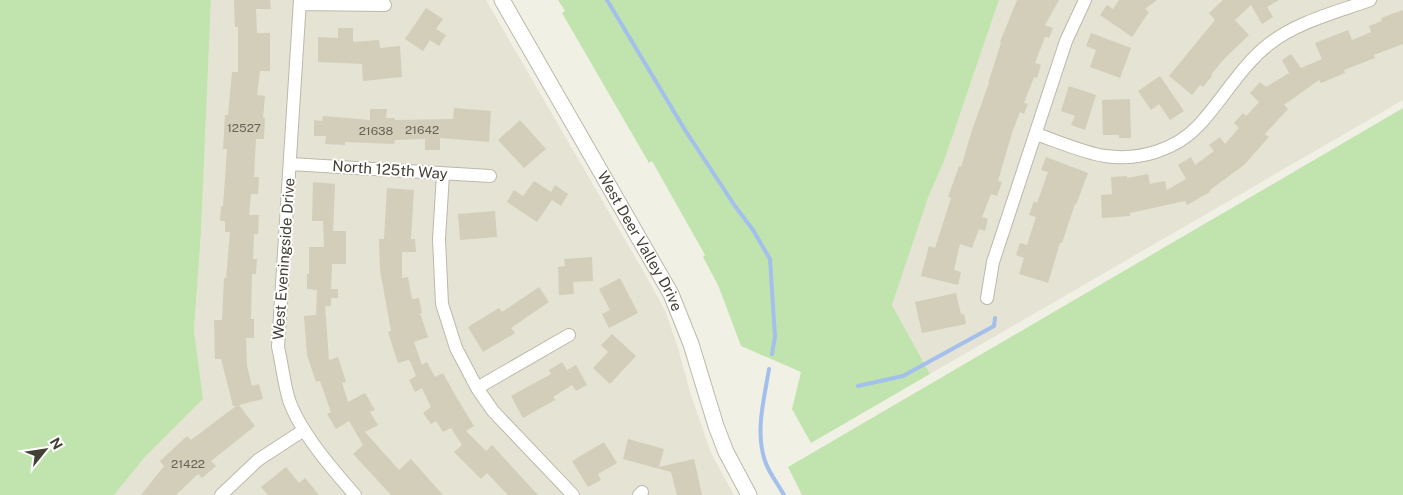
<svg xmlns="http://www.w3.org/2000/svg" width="1403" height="495" font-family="'Public Sans',sans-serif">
<rect width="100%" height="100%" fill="#f1f0e4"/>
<path fill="#e5e3d3" d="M211 0H486L653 288 666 313 678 348 690 392 711 453 734 495H114L145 457 203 399 194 330 201 233Z
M999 0H1403V100L930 374 892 305 928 198 944 161Z"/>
<path fill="#c1e4af" d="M0 0H211L201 233 194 330 203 399 145 457 114 495H0Z
M558 0H999L944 161 928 198 892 305 930 374 811 443 792 409 801 372 741 346 718 285 703 257 705 255 652 161 649 163 562 13 565 11Z
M1403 108V495H802L788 467Z"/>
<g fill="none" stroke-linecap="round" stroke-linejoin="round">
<path stroke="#a3bfec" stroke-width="4" d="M607 0 685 130 735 206 753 230 770 259 775 337 772 354
M769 369C764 400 755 431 765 461 769 473 778 484 784 495
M858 386 903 376 994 326 995 318"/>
</g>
<path fill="#d2ceba" d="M234 0H270L271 9H256L257 33H270V71H260L257 95 265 96 263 118H265L264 139H256L254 177H259L258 194H251L249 215H259L258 234H254L253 259H257L256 274H252L251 319H254V338H246L247 366 252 386 259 384 263 399 239 405 255 426 211 461 216 466 202 478 198 474 176 495H141L164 466 160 461 187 436 191 440 236 406H233L221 359H215L214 320H222L224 278H226L230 232H225V221H220L221 206H223L227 149H223L225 115H228L232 72H238V27H235Z
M1017 0H1059L1045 25 1053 28 1049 38 1045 37 1035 63 1041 65 1037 78 1034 77 1024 103 1028 104 1024 114 1020 112 1012 133 998 181 1002 182 997 196 991 194 982 217 988 219 985 231 979 229 972 248 960 244 954 270 961 272 958 285 921 276 929 246 935 248 951 198 948 197 959 166 961 167 972 130 989 83H988L1001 43 1000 42Z
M1119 0H1157L1145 9 1149 12 1132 37 1100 15 1107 5 1113 9Z
M1223 0H1279L1267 7 1273 17 1262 24 1251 5 1235 20 1249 35 1223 60 1211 75 1212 76 1203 87 1200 85 1192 95 1169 76 1215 20 1209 13Z
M426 8 443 19 436 29 446 35 439 46 430 40 423 51 405 39Z
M1403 10V44L1374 55 1375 58 1344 70 1345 73 1321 83 1319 80 1284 105 1288 109 1265 134 1269 137 1244 165 1210 190V192L1187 205 1185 201 1130 213V216L1102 218 1101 195 1112 194 1111 177 1127 176V178L1148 174 1150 184 1165 181 1167 190 1186 179 1178 165 1191 157 1195 165 1214 151 1209 145 1220 137 1225 144 1239 128 1234 123 1243 113 1246 116 1259 102 1250 93 1260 82 1266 87 1289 73 1282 60 1291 54 1301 68 1322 59 1315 43 1348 30 1352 40 1371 32 1369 26 1382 21 1381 18Z
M338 28H353V42L379 40 380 48 400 46 402 77 363 81 362 64 318 62V37L338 38Z
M1091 33 1131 48 1120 78 1090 67 1096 50 1086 46Z
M1160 76 1184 111 1170 120 1159 104 1151 110 1138 91Z
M1069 86 1096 95 1085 130 1071 125 1075 116 1061 111Z
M1130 99 1131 138H1119V135H1103L1102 100Z
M454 108 491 111 489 142 440 138V150H425V139L395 140 394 144 345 142V145L325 144 326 136H314V120L322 121 323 116 370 120V109H387L386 118H395V120L453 119Z
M520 120 546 149 524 168 498 140Z
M1046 157 1088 173 1076 205 1075 204 1062 243H1060L1048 283 1019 274 1024 258 1016 255 1020 243 1027 245 1036 217 1029 215 1034 201 1037 203 1048 172 1041 170Z
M534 181 551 192 555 185 568 194 561 206 552 200 537 222 507 202 514 190 523 196Z
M313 182 335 184 333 231H346V264H332L331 289H338V298H331V306H325L329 360 338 357 346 382 342 383 348 402 365 393 375 410 370 412 378 425 365 432 399 470 411 459 443 495H391L353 454 363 445 349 421 336 429 327 414 331 412 320 381 316 382 307 355 304 316 316 315 317 290 307 289V274H309V247H324L323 221H312Z
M387 188 414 190 411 239H415L416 252H402V278L408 277 412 299 419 298 422 313H420L428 337 414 342 422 365 427 362 435 377 443 373 455 395 474 426 466 431 486 451 492 445 538 495H508L487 473 481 479 454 452 462 445 451 428 443 432 436 421 431 424 423 413 431 407 422 388 415 392 409 380 416 376 410 361 408 360 398 363 388 332 391 331 380 270 379 239H384Z
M495 211 497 237 460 240 458 214Z
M592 257 593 281 573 282 574 294 559 295 558 267 565 266 564 259Z
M620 278 638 313 609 328 602 314 610 310 599 289Z
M539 287 549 302 511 328 515 333 483 352 468 327 499 308 502 312Z
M956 293 961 314H964L966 324 922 333 915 302Z
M612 334 636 356 610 384 593 368 608 352 601 345Z
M562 362 567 370 576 365 587 385 576 391 572 385 553 397 555 400 523 418 511 396 551 374 549 370Z
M628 439 664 449 659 467 694 459 702 495H677L671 472 623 459Z
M604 442 617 463 598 474 601 480 588 487 572 461Z
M286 467 299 483 305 478 319 495H268L261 487Z"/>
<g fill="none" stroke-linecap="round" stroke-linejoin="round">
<g stroke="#bcb9a8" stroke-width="14">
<path id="minor" d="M300 0 278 347C282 364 284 384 289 400 300 432 333 470 355 495
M300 4 385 5
M1036 134C1057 141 1084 153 1105 156 1139 161 1176 150 1199 125 1224 98 1240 67 1269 44 1297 22 1337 12 1370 0
M290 164 490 176
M443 174 439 239 442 304 456 348 477 388 493 411 573 495
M987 298 993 262 1066 41 1085 0
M477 388 569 335
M221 495 258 460 304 430
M639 495 642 492"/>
</g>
<g stroke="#bcb9a8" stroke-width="17">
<g id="tertiary">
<path id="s1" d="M502 0 671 294 691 344 716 426 726 452 749 495"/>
</g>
</g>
<use href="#minor" stroke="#fff" stroke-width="12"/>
<use href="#tertiary" stroke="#fff" stroke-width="15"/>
</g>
<g text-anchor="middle" stroke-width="4" stroke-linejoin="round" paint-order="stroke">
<g font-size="12" fill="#676456">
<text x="244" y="132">12527</text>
<text x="422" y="134">21642</text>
<text x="376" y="135">21638</text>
<text x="188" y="468">21422</text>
</g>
<g font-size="15" fill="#434035" stroke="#fff">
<text transform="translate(390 170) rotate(4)" y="5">North 125th Way</text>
<text dy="5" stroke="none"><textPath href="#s1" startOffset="278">West Deer Valley Drive</textPath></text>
<text transform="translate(284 259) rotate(-86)" y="5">West Eveningside Drive</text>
</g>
</g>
<g transform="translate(45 450) rotate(60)" stroke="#ffffff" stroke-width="4" paint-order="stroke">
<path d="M0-4L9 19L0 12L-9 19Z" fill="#434035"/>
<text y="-8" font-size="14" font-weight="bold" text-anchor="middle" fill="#434035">N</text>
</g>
</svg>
